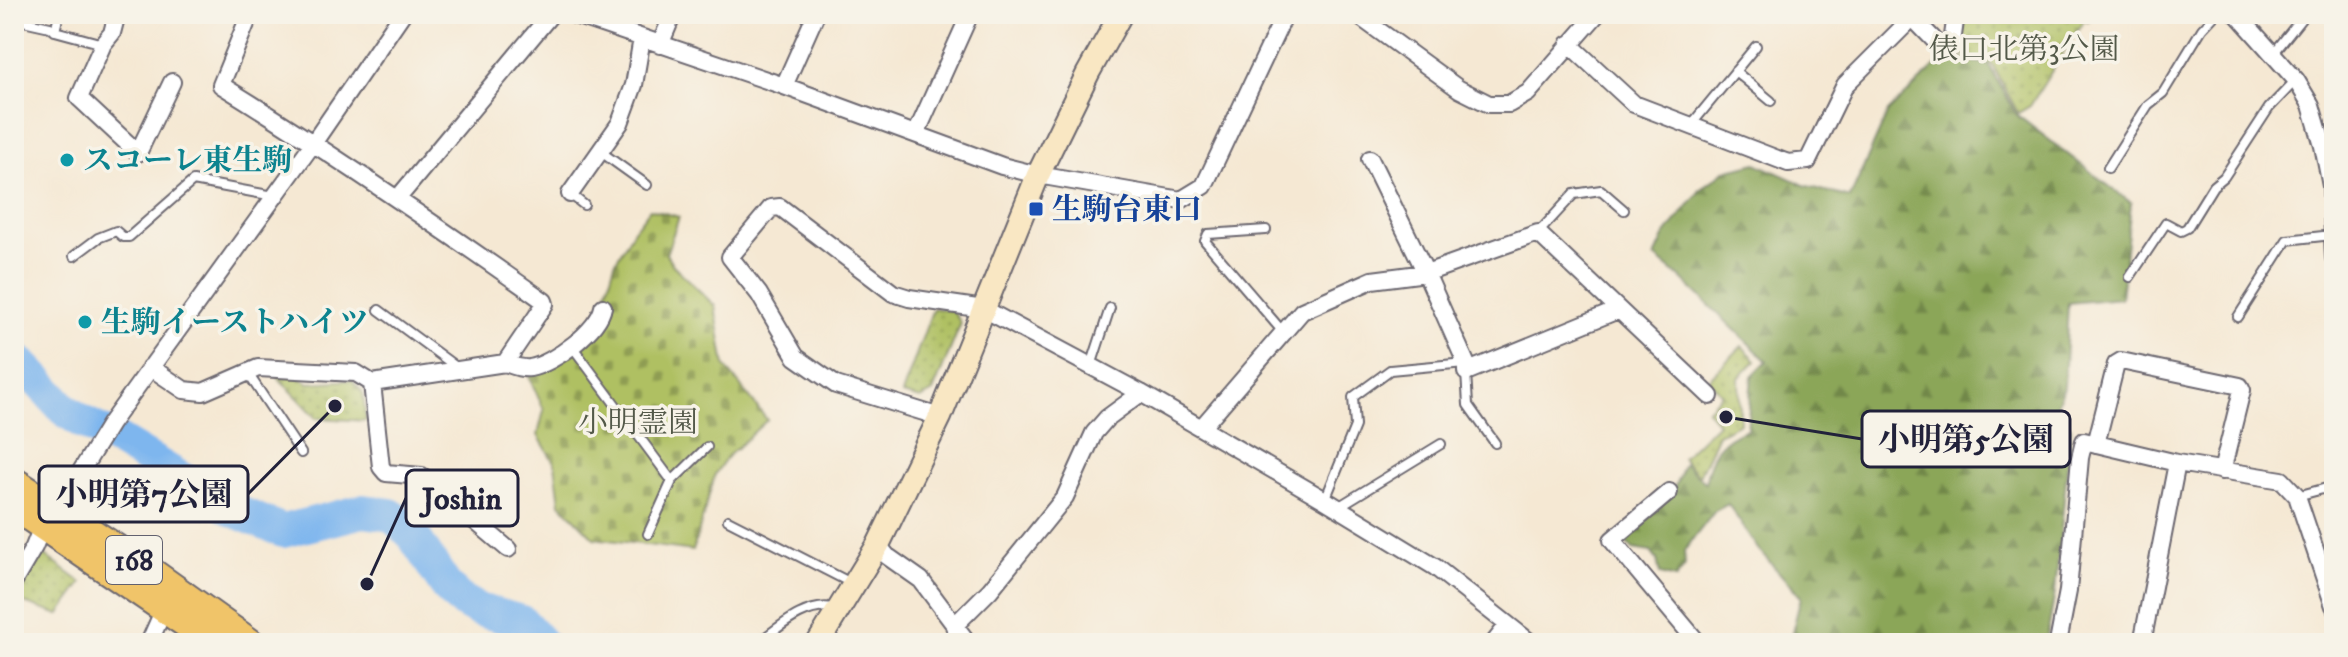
<svg xmlns="http://www.w3.org/2000/svg" width="2348" height="657" font-family="'IM FELL DW Pica','Noto Serif JP',serif">
<defs>
<pattern id="forest-firs" width="22" height="20" patternUnits="userSpaceOnUse" patternTransform="scale(2)"><rect width="22" height="20" fill="#8ba658"/><path d="M5 1l3.5 6h-7zM16 11l3.5 6h-7z" fill="#71874a"/></pattern>
<pattern id="cemetery-stones" width="16" height="16" patternUnits="userSpaceOnUse" patternTransform="scale(2)"><rect width="16" height="16" fill="#afc062"/><path d="M2 7V4a2 2 0 0 1 4 0v3zM10 15v-3a2 2 0 0 1 4 0v3z" fill="#8e9c52"/></pattern>
<pattern id="park-dots" width="8" height="8" patternUnits="userSpaceOnUse" patternTransform="scale(2)"><rect width="8" height="8" fill="#afc062"/><path d="M2 2h.1M6 6h.1" fill="none" stroke="#8e9c52" stroke-width="1.8" stroke-linecap="round"/></pattern>
</defs>
<rect width="100%" height="100%" fill="#f7f3e8"/>
<filter id="ink" filterUnits="userSpaceOnUse"><feTurbulence type="fractalNoise" baseFrequency=".0125" numOctaves="2"/><feDisplacementMap in="SourceGraphic" scale="16" xChannelSelector="R" yChannelSelector="G"/><feConvolveMatrix kernelMatrix="1 2 1 2 8 2 1 2 1" color-interpolation-filters="sRGB"/></filter>
<filter id="wash" filterUnits="userSpaceOnUse"><feTurbulence type="fractalNoise" baseFrequency=".006" numOctaves="4" result="noise"/><feDisplacementMap in="SourceGraphic" scale="32" xChannelSelector="R" yChannelSelector="G"/><feGaussianBlur stdDeviation="1.8" result="paint"/><feColorMatrix in="noise" values="0 0 0 0 0 0 0 0 0 0 0 0 0 0 0 0 0 1.4 0 .05"/><feComposite in="paint" operator="in"/></filter>
<g filter="url(#wash)">
<rect width="100%" height="100%" fill="#f5e8d3"/>
<path fill="url(#forest-firs)" stroke="#56644a" stroke-width="2" d="M1947 55 1989 65 2017 115 2131 203 2121 298 2068 303 2064 387 2055 410 2071 427 2055 592 2046 643H1783L1792 633 1801 597 1758 549 1728 504 1715 511 1684 551 1685 566 1676 578 1660 574 1657 560 1651 552 1633 549 1622 539 1671 496 1684 463 1705 483C1711 453 1718 440 1747 429L1752 376 1767 361 1681 278 1655 257 1664 237 1701 189 1725 171 1756 163 1804 185 1850 198 1888 112Z"/>
<path fill="url(#cemetery-stones)" stroke="#68714e" stroke-width="2" d="M650 209 679 217 666 254 673 265 715 306 725 366 767 420 726 458 715 474 693 551 594 538 560 503 555 464 538 435 544 410 528 374 581 347 604 301 615 263 633 231Z"/>
<path fill="url(#park-dots)" stroke="#68714e" stroke-width="2" d="M1963 14H2093L2088 21 2084 19 2030 106 2018 113 1992 64 1959 53Z
M933 308 953 311 961 323 933 392 921 399 902 394Z
M1742 346 1756 360 1739 378 1740 423 1718 434 1699 476 1682 458 1718 423 1707 410 1722 394 1708 380Z
M276 375 298 376 309 383 352 380 363 393 366 421 317 418Z
M43 554 82 583 59 615 15 600Z"/>
<g fill="none" stroke-linecap="round" stroke-linejoin="round">
<path stroke="#7eb6ee" stroke-width="34" d="M14 359 24 366 65 410 81 421 119 441 235 511 283 531 363 511 391 515 412 534 446 586 459 599 479 610 522 622 541 643"/>
</g>
</g>
<g filter="url(#ink)">
<g fill="none" stroke-linecap="round" stroke-linejoin="round">
<g stroke="#6c6770" stroke-width="12">
<path id="lane" d="M14 19 50 27 55 31 103 44
M55 31 59 14
M2273 54 2305 14
M1735 71 1771 101
M1691 125 1756 46
M601 152 647 185
M2108 168 2148 105 2163 93 2202 29 2216 14
M570 194 584 205
M1266 230 1208 234 1205 241 1283 332
M1538 233 1574 194 1601 190 1624 210
M74 256 98 238 116 231 123 237H129L193 181 274 196
M2130 277 2166 223 2181 231 2187 228 2213 186 2224 177 2269 108 2296 80
M379 310 459 369
M2238 317 2287 240 2332 235
M572 346 672 481
M1091 366 1110 308
M247 372 301 453
M1466 372 1468 405 1495 443
M2297 496 2334 486
M1325 500 1355 426 1353 397 1390 370 1465 363
M1338 507 1441 444
M728 520 853 584
M648 534 672 481 707 447
M758 643C780 626 809 600 838 609"/>
</g>
<g stroke="#6c6770" stroke-width="20">
<path id="street" d="M117 14 112 33 103 44 79 98 138 153 172 82
M572 14 784 86 1002 166 1038 175 1181 200 1204 186 1285 14
M1356 14 1459 89 1489 104H1509L1528 93 1597 14
M1909 14 1939 45 1945 47 1952 43 1956 14
M2237 14 2296 80 2311 105 2323 146 2331 186 2334 258
M1569 44 1634 104 1788 163 1808 161 1845 85 1912 18
M660 45 673 14
M784 86 816 14
M916 134 970 14
M1370 159 1426 273 1466 363V372L1618 310
M570 194 620 123 634 85 642 38
M398 198 551 14
M505 363C514 366 521 369 530 368 553 364 599 330 603 307
M150 367 184 390 203 392 258 368 356 373 372 383 505 363 545 304 544 301C438 226 332 153 221 85L250 14
M372 383 381 467 386 473 422 476 508 549
M940 417 836 385 796 357 759 294 730 257 771 208 780 207 893 293 909 298 984 309 1141 393 1325 500 1435 567 1531 643
M1202 427 1302 311 1372 280 1426 273 1538 233 1710 396
M2096 444 2116 364 2121 361 2240 386 2242 390 2222 471
M1669 492 1612 540 1698 643
M878 545 887 556 921 580 968 643
M14 581 34 547 43 524 57 510 110 424 314 142 402 14
M954 626 990 590 1065 497 1094 433 1107 418 1141 393
M149 643 165 607
M1494 643 1508 625
M2058 643 2068 591 2080 458 2084 441 2177 463 2282 480 2297 496 2334 606
M2142 643 2177 463"/>
</g>
<g stroke="#6c6770" stroke-width="26">
<path id="secondary" d="M818 643 878 545 940 417 1038 175 1088 73 1121 14"/>
</g>
<g stroke="#6c6770" stroke-width="32">
<path id="highway" d="M14 482 141 565 250 643
M14 506 215 643"/>
</g>
<use href="#lane" stroke="#fff" stroke-width="8"/>
<use href="#street" stroke="#fff" stroke-width="16"/>
<use href="#secondary" stroke="#f9e7c3" stroke-width="22"/>
<use href="#highway" stroke="#f0c469" stroke-width="28"/>
</g>
</g>
<g fill="#0f9aa8" stroke="#f7f3e8" stroke-width="3">
<circle cx="67" cy="160" r="8"/>
<circle cx="85" cy="322" r="8"/>
</g>
<rect fill="#1a4fb4" stroke="#f7f3e8" stroke-width="3" x="1028" y="201" width="16" height="16" rx="4"/>
<g text-anchor="middle" stroke-width="7" stroke-linejoin="round" paint-order="stroke">
<rect fill="#f7f3e8" stroke="#62616f" stroke-width="2" x="106" y="536" width="56" height="48" rx="6"/>
<g font-size="28" font-weight="bold" fill="#22223b">
<text x="134" y="570">168</text>
</g>
<g font-size="30" fill="#535949" stroke="#f7f3e8">
<text x="2024" y="59">俵口北第3公園</text>
<text x="638" y="432">小明霊園</text>
</g>
<g font-size="30" font-weight="bold" fill="#0d838f" stroke="#f7f3e8" text-anchor="start">
<text x="83" y="170">スコーレ東生駒</text>
<text x="101" y="332">生駒イーストハイツ</text>
</g>
<g font-size="30" font-weight="bold" fill="#164399" stroke="#f7f3e8" text-anchor="start">
<text x="1052" y="219">生駒台東口</text>
</g>
</g>
<path fill="none" stroke="#22223b" stroke-width="3" d="M1726 417L1862 439M335 406L248 494M367 584L406 498"/>
<g fill="#22223b" stroke="#f7f3e8" stroke-width="3">
<circle cx="1726" cy="417" r="8"/>
<circle cx="335" cy="406" r="8"/>
<circle cx="367" cy="584" r="8"/>
</g>
<g fill="#f7f3e8" stroke="#22223b" stroke-width="3">
<rect x="1862" y="411" width="208" height="56" rx="8"/>
<rect x="39" y="466" width="209" height="56" rx="8"/>
<rect x="406" y="470" width="112" height="56" rx="8"/>
</g>
<g font-size="32" text-anchor="middle" font-weight="bold" fill="#22223b">
<text x="1966" y="450">小明第5公園</text>
<text x="144" y="505">小明第7公園</text>
<text x="462" y="509">Joshin</text>
</g>
<rect width="2348" height="657" fill="none" stroke="#f7f3e8" stroke-width="48"/>
</svg>
